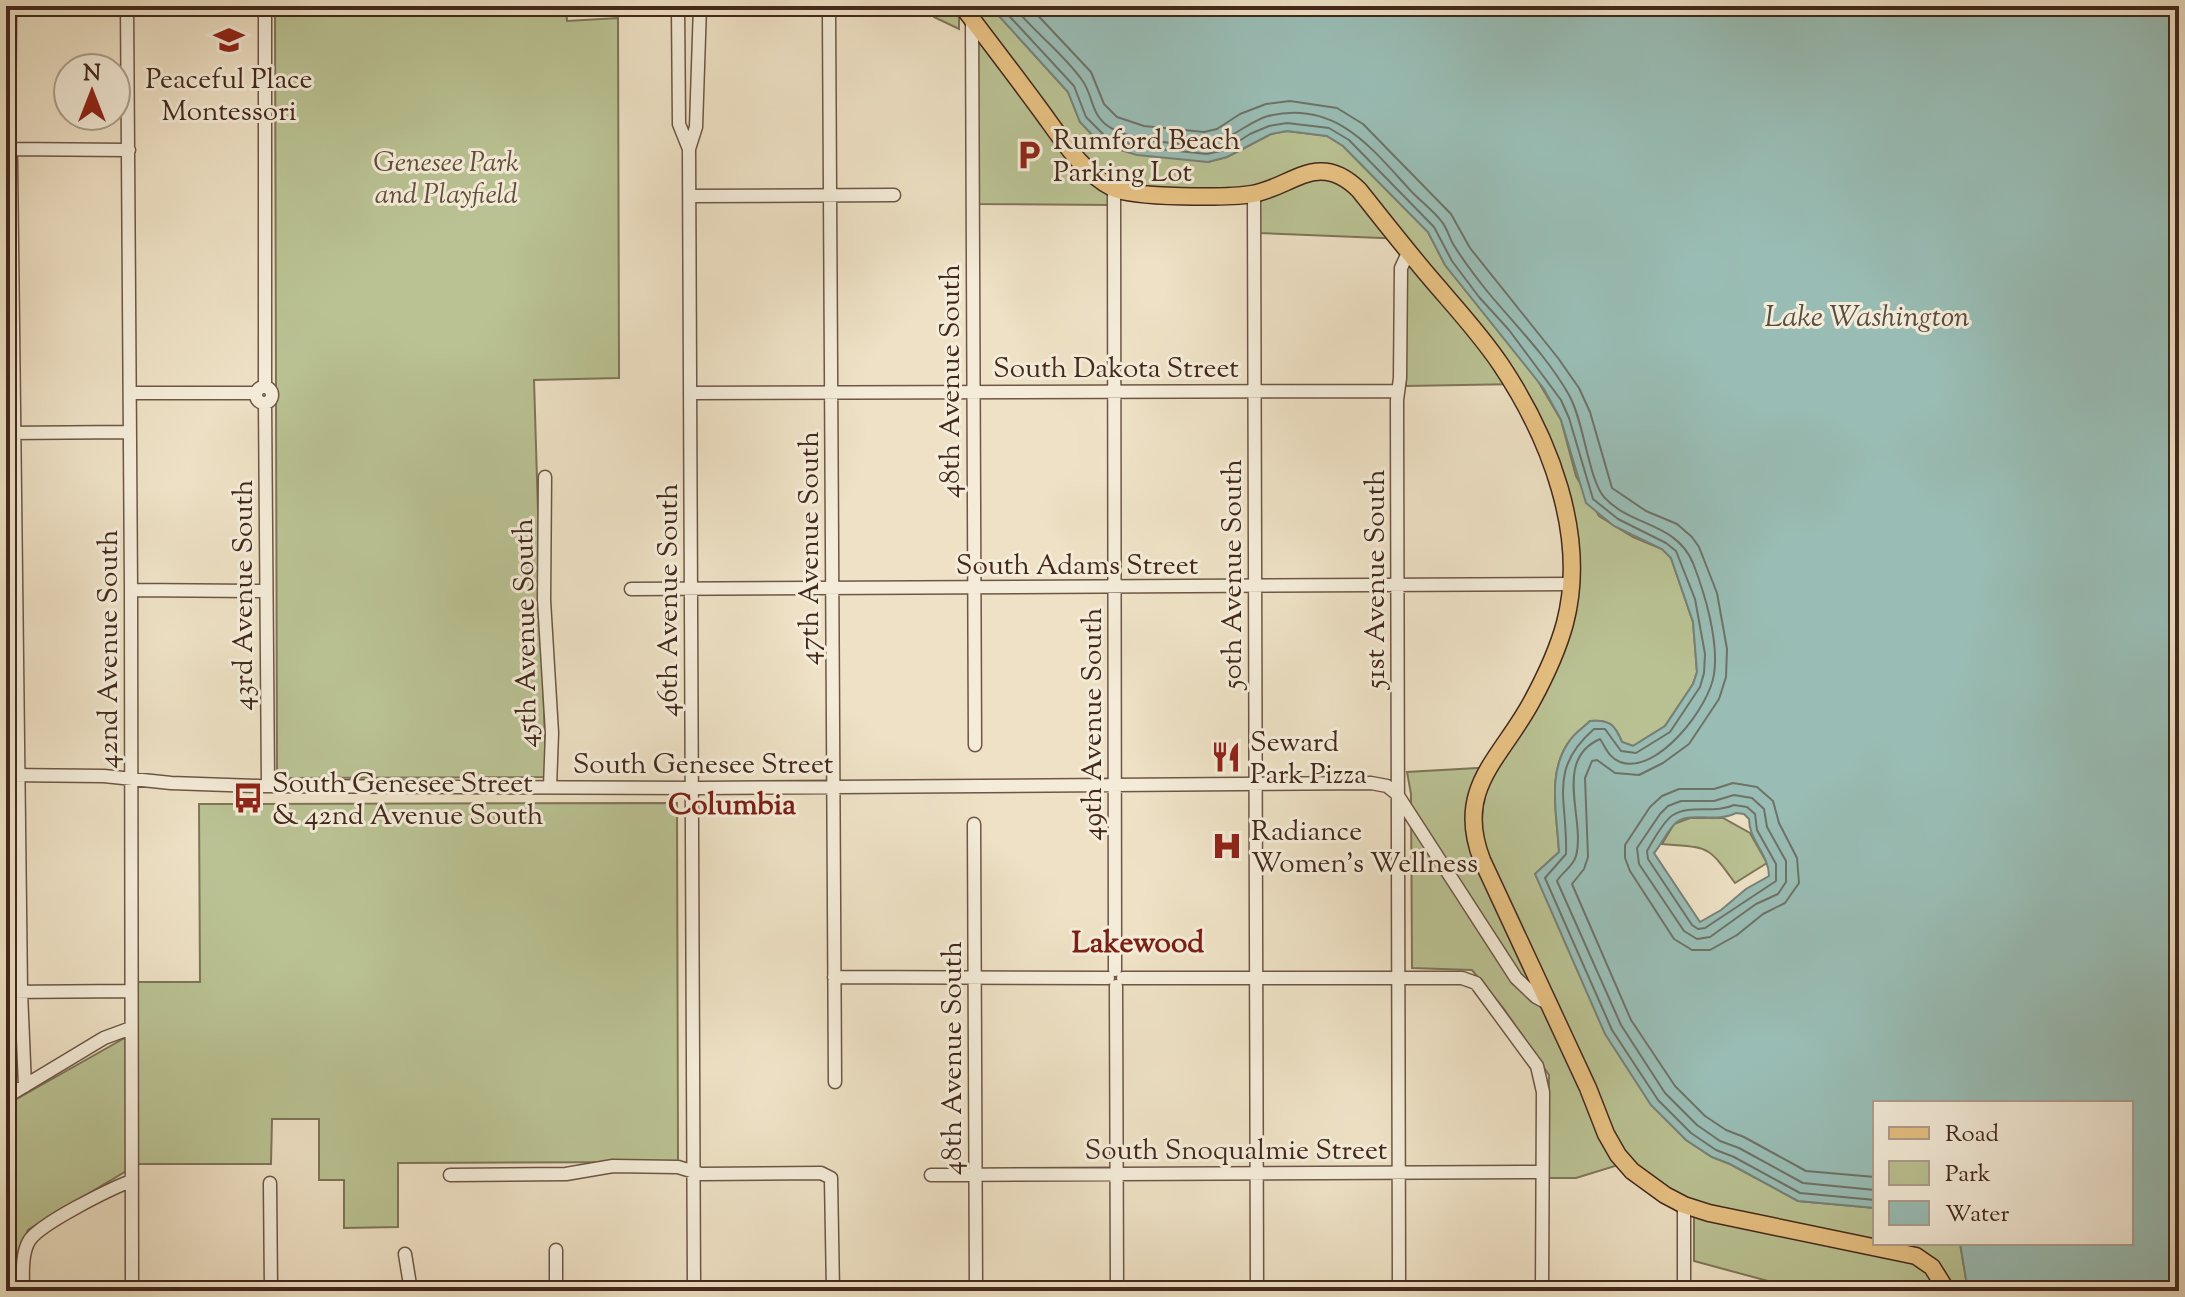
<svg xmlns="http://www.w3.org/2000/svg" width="2185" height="1297" font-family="'Sorts Mill Goudy',serif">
<rect width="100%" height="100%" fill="#eee1c5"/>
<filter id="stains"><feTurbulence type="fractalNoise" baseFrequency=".0025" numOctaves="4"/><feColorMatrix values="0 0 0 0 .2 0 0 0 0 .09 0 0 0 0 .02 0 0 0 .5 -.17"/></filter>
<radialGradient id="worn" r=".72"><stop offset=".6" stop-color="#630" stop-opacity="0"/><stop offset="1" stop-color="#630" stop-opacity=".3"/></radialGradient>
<path fill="#bac293" stroke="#7e7558" stroke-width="2" d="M275 6H566L567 21 618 18 619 378 534 380 546 777 277 778Z
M874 6H952L959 14V29L934 17 933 11Z
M968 6H990L1068 92 1080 122 1101 144 1208 162 1227 157 1271 134 1287 131 1327 136 1343 146 1428 232 1445 265 1535 376 1561 420 1576 476 1599 516 1633 537 1662 549 1671 558 1693 622 1697 672 1693 684 1665 726 1633 746 1622 742C1615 725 1609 719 1590 721 1584 727 1576 732 1571 739 1546 770 1557 815 1559 852L1535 874 1674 1127 1686 1140 1712 1157 1730 1164 1798 1201 1875 1208V1243H1960L1968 1291H1805L1694 1261V1203L1686 1200 1631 1161 1576 1178H1549V1075L1504 1009 1472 970 1412 968 1411 794 1407 772 1495 767 1568 627 1575 546 1520 384 1406 386V239L1259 233 1247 190 1130 189 1111 205 976 204Z
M677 803 678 1162 398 1163V1227L344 1228V1180H319V1119H272L271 1164H138L28 1230 16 1258 15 1291H6V1105L137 1031 138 982H200L199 804Z
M1690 818H1723L1750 833 1767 863 1735 883C1707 844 1709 848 1662 844L1674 824Z"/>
<path fill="#99bdb5" stroke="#778178" stroke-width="2" fill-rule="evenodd" d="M990 6H2179V1291H1968L1960 1243H2131V1103H1875V1208L1798 1201 1730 1164 1712 1157 1686 1140 1651 1105 1605 1034 1535 874 1559 852C1557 814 1546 771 1571 739 1576 732 1584 727 1590 721 1610 719 1615 725 1622 742L1633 746 1665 726 1693 684 1697 672 1693 622 1671 558 1662 549 1614 526 1586 503 1561 420 1544 389 1445 265 1428 232 1343 146 1327 136 1287 131 1271 134 1227 157 1208 162 1137 155 1101 144 1080 122 1068 92ZM1736 813 1744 814 1749 819C1749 841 1769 854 1769 876L1746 889 1721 910 1700 922 1654 853C1662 844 1668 828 1678 821 1692 812 1717 823 1736 813Z"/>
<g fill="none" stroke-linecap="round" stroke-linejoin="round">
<path stroke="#6e7268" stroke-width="2" d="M1000 6 1074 86 1086 117 1105 136 1139 147 1207 154 1225 150 1250 134 1269 126 1287 123 1329 128 1349 140 1434 227 1452 261 1479 297 1509 330 1561 400 1569 418 1593 499 1618 519 1666 543 1676 551 1695 599 1705 654 1704 673 1700 687 1670 732 1636 753 1621 751 1605 729H1594C1547 770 1568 800 1566 854L1545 878 1612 1030 1658 1100 1691 1133 1716 1150 1734 1157 1800 1193 1875 1200
M1013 6C1034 32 1063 53 1082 80 1094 96 1090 116 1111 128 1135 141 1198 150 1223 139 1239 133 1251 121 1268 116 1335 100 1370 146 1410 190 1420 201 1433 210 1442 222 1447 228 1449 237 1453 244 1463 260 1475 276 1487 291 1515 325 1547 356 1569 395 1584 421 1588 478 1604 497 1631 527 1676 522 1693 563 1705 594 1719 641 1714 674 1710 706 1657 776 1620 762 1609 758 1606 748 1600 739 1552 760 1586 820 1576 856 1573 867 1562 872 1557 881L1621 1025 1665 1093 1697 1125 1720 1141 1739 1148 1803 1183 1875 1190
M1029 6 1091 72 1104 104 1117 117 1144 126 1204 132 1217 129 1240 114 1266 104 1290 101 1337 108 1363 124 1451 214 1470 248 1558 358 1579 388 1590 412 1612 488 1646 511 1677 524 1692 537 1699 547 1717 593 1727 649 1726 677 1719 699 1689 744 1663 763 1639 775 1615 773 1597 760 1592 761 1585 778 1588 857 1584 869 1572 884 1631 1020 1675 1086 1705 1116 1726 1130 1744 1137 1806 1171 1875 1177
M1733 783 1757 787 1773 801 1779 823 1797 858 1799 883 1785 903 1763 914 1737 935 1710 950H1692L1674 939 1630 871 1625 858V845L1650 807 1662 796 1679 789H1714Z
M1734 795 1752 798 1764 809 1767 827 1786 861V882L1778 894 1756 904 1710 937 1697 939 1684 931 1639 864 1637 848 1660 814 1668 806 1681 801H1714Z
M1734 805 1747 807 1755 814 1757 830 1776 864V881L1705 928 1698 929 1692 925 1648 859 1647 851C1652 842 1665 820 1673 815 1690 804 1715 814 1734 805Z"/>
<g stroke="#6e5646" stroke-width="15">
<path id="minor" d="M10 6 9 139 11 161 21 992 25 1086
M127 6 131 590 132 1291
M678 6 679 124 689 149
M826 6 829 13 835 1082
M972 18 975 745
M6 149 129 150
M1114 189 1115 970
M1254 194 1257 1291
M690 196 894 195
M265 386V6
M256 395a8 8 0 1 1 16 0a8 8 0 1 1-16 0Z
M130 393H255
M691 393 1397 391
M265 403 268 786
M6 433 129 432
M545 477 544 600 552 733 550 787
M631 589 1570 584
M131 590 266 591
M6 775 104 776 171 783 259 786 700 788 1371 783 1387 786 1397 794 1516 978 1536 997 1547 1003
M974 824 976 1291
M834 977 1108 978
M1123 978H1462L1476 983 1537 1066 1543 1092 1542 1291
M1116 986 1117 1291
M6 992 131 991
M6 1097 104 1038 131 1028
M450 1175 566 1174 613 1166 678 1167 701 1174 821 1173 831 1178 833 1291
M931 1175 1542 1172
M270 1183 271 1291
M556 1250V1291
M405 1254 411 1291
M23 1291C23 1276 21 1255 29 1241 39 1224 110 1189 131 1181
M694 1291 689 149 696 127 700 6
M1399 1291 1397 400 1400 378 1401 268 1408 253
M1684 1291V1205"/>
</g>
<g stroke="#43281c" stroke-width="19">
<path id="major" d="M962 6C988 40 1014 74 1039 108 1060 136 1081 172 1113 188 1133 198 1229 198 1252 194 1291 188 1318 149 1359 190 1383 220 1407 251 1432 280 1455 307 1481 335 1501 365 1549 437 1588 535 1565 623 1558 649 1545 677 1532 701 1501 759 1454 788 1482 860L1588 1088 1606 1134 1618 1155 1632 1171 1665 1195 1684 1205 1709 1213 1916 1256 1932 1267 1947 1291"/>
</g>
<use href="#minor" stroke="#f4ecd9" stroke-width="12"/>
<use href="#major" stroke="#e7c082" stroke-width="16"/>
</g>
<defs>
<g id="school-bare" transform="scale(2.4)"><path d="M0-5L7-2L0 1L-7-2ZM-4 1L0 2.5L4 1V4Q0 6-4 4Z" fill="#8f2418" stroke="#f4ecd9" stroke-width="2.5" paint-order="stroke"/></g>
<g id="parking-bare" transform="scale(2.4)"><path d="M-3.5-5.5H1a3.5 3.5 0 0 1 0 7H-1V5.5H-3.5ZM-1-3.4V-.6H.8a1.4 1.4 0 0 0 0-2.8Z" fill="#8f2418" stroke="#f4ecd9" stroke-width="2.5" paint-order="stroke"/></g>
<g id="restaurant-bare" transform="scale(2.4)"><path d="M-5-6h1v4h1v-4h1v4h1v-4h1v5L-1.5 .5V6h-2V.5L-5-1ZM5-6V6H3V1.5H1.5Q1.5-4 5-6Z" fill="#8f2418" stroke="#f4ecd9" stroke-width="2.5" paint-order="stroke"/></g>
<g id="bus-bare" transform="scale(2.4)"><path d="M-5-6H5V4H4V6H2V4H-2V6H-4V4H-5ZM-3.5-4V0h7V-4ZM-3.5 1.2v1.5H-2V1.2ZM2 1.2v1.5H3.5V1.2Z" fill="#8f2418" stroke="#f4ecd9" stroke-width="2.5" paint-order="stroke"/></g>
<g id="hospital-bare" transform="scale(2.4)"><path d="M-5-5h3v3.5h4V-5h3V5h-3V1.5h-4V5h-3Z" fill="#8f2418" stroke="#f4ecd9" stroke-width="2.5" paint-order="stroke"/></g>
</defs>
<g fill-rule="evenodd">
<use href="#school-bare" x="229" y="40"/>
<use href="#parking-bare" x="1029" y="155"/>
<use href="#restaurant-bare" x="1226" y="757"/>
<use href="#bus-bare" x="248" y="798"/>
<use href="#hospital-bare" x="1227" y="846"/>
</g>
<g text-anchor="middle" stroke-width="6" stroke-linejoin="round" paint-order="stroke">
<g font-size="28" fill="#43281c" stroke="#f4ecd9" text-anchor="start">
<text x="229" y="88" text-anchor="middle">Peaceful Place<tspan x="229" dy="32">Montessori</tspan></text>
<text x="1053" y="149">Rumford Beach<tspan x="1053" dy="32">Parking Lot</tspan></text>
<text x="1250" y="751">Seward<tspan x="1250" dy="32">Park Pizza</tspan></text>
<text x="272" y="792">South Genesee Street<tspan x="272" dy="32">&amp; 42nd Avenue South</tspan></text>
<text x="1251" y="840">Radiance<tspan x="1251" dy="32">Women's Wellness</tspan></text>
</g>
<g font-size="28" font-style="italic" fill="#614e3a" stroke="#f4ecd9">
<text x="446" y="171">Genesee Park<tspan x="446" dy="32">and Playfield</tspan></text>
</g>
<g font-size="28" fill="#43281c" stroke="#f4ecd9">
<text x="1116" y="377">South Dakota Street</text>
<text transform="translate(949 381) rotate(-90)" y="10">48th Avenue South</text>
<text transform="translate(808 548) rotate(-90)" y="10">47th Avenue South</text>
<text x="1077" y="574">South Adams Street</text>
<text transform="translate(1231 574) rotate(-90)" y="10">50th Avenue South</text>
<text transform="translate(1374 579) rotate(-90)" y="10">51st Avenue South</text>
<text transform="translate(242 595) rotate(-90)" y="10">43rd Avenue South</text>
<text transform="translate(667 600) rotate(-90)" y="10">46th Avenue South</text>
<text transform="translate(524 633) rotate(-91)" y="10">45th Avenue South</text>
<text transform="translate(107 649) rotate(-90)" y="10">42nd Avenue South</text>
<text transform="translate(1091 724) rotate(-90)" y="10">49th Avenue South</text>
<text x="703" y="773">South Genesee Street</text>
<text transform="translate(951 1058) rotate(-90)" y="10">48th Avenue South</text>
<text x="1236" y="1159">South Snoqualmie Street</text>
</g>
<g font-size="30" font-style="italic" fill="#584d42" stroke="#f4ecd9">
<text x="1867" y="326">Lake Washington</text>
</g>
<g font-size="30" font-weight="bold" fill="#7a1f14" stroke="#f4ecd9">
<text x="732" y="814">Columbia</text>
<text x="1138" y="952">Lakewood</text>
</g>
</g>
<rect width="2185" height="1297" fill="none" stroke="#eee1c5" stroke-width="32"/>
<rect x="8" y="8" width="2169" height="1281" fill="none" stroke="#43281c" stroke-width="4"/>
<rect x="16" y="16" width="2153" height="1265" fill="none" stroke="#43281c" stroke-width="2"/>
<rect x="1873" y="1101" width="260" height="144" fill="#f4ecd9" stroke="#ad9e8d" stroke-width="2"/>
<rect x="1889" y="1127" width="40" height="12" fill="#e7c082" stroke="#ad9e8d" stroke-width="2"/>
<text x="1945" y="1141" font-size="24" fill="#43281c">Road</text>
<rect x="1889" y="1161" width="40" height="24" fill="#bac293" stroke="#ad9e8d" stroke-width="2"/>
<text x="1945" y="1181" font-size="24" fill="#43281c">Park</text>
<rect x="1889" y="1201" width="40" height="24" fill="#99bdb5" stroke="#ad9e8d" stroke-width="2"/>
<text x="1945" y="1221" font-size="24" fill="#43281c">Water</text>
<g transform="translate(92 92)"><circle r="38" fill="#f4ecd9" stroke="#ad9e8d" stroke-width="2"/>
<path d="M0-6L14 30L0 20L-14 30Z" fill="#8f2418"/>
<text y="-12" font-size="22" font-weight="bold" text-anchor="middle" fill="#43281c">N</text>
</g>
<rect width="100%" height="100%" filter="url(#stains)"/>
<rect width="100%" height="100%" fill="url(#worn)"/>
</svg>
